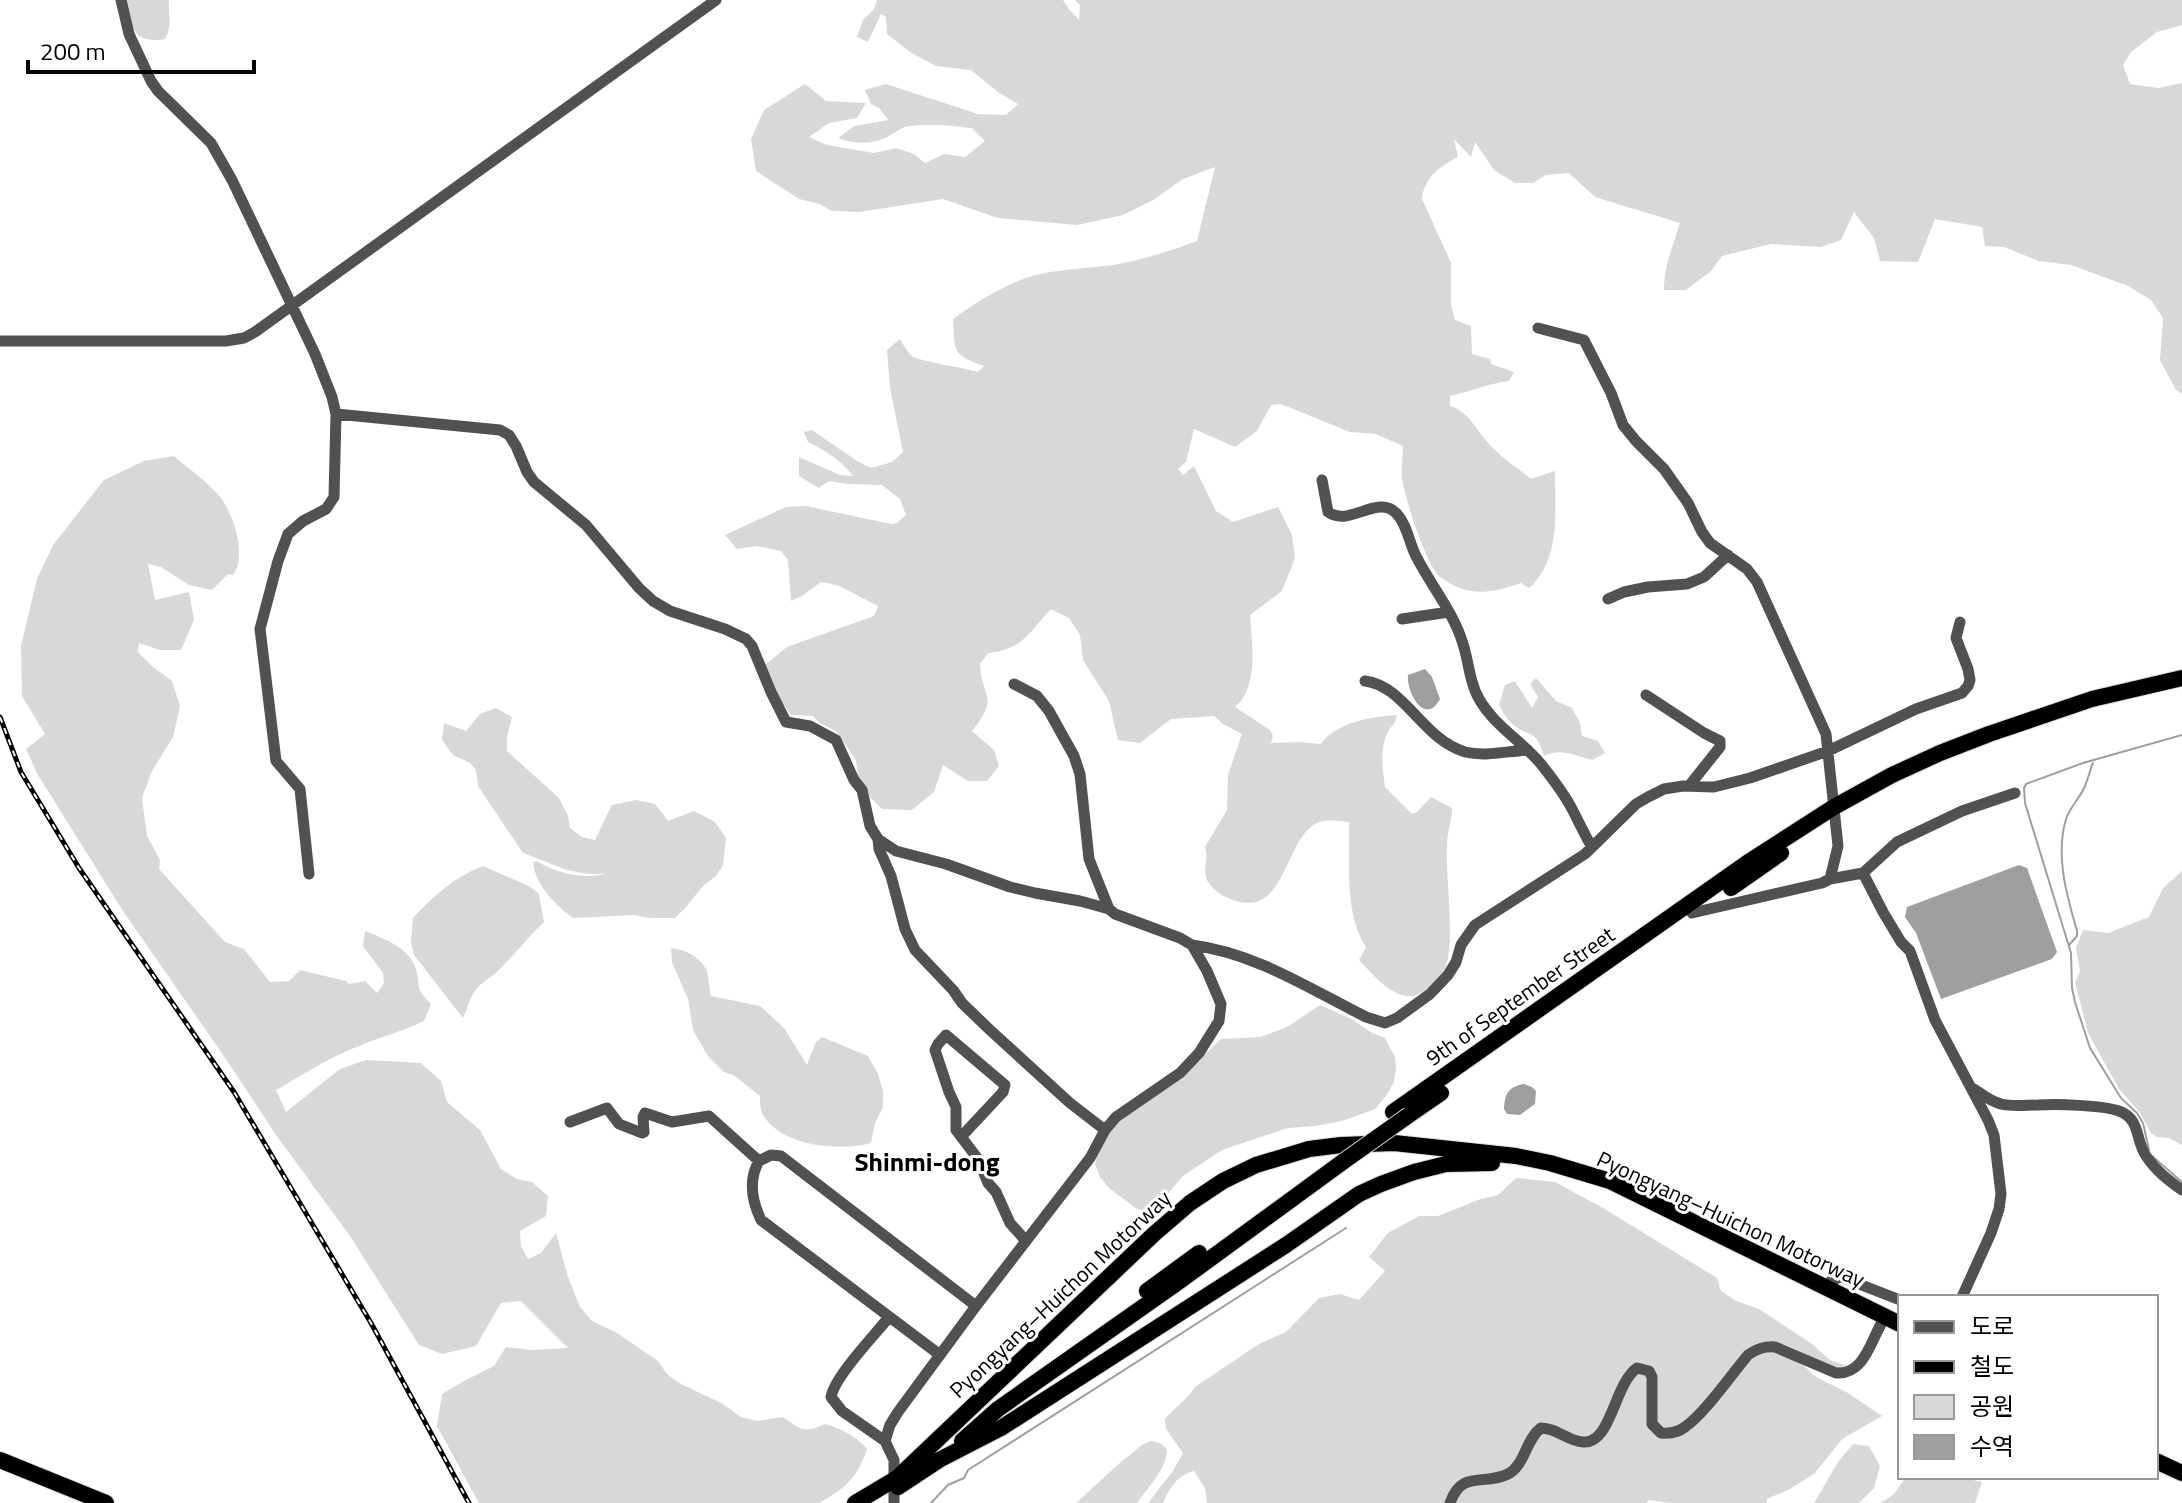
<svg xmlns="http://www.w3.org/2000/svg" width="2182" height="1503" font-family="'Titillium Web','Noto Sans KR',sans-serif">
<rect width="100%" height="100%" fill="#fff"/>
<path fill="#d8d8d8" d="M125 0H169C168 17 173 24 165 39 133 45 130 25 125 0Z
M877 0H1063L1068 8 1079 20 1080 5 1075 0H2182V25L2157 32 2131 52 2123 65 2130 84 2158 88 2182 83V394L2176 390 2160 360 2163 318 2151 300 2128 286 2071 265 2039 261 2004 247 1985 246 1982 227 1935 219 1918 262 1880 261 1874 238 1854 212 1841 240 1821 247 1771 244 1722 256 1711 271 1686 290H1664C1664 266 1673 246 1680 223L1595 197 1569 173 1546 175 1533 183H1515L1494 170 1475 142 1471 157 1454 139 1458 157C1440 166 1424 178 1422 199L1451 263V305L1455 320 1471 326 1472 354 1490 359 1491 364 1514 372 1509 381C1486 384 1472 391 1450 396V406C1470 412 1477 432 1491 446 1503 459 1518 468 1531 479L1555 471C1555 511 1561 560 1529 588L1521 583C1495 592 1474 597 1449 583 1446 580 1442 579 1439 576 1426 564 1404 496 1402 478 1401 468 1403 457 1403 446L1376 434 1350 432 1281 404 1271 405 1257 431 1235 447 1194 429 1186 462 1178 469 1183 475 1194 466 1216 511 1233 522 1278 507 1292 535 1295 558 1282 591 1250 615C1252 643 1259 687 1235 707L1270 730 1273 736 1271 743 1299 742 1321 744C1335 723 1373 716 1397 715 1396 723 1392 725 1388 732 1379 749 1383 770 1385 787L1412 814 1417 812 1431 797 1452 808C1452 821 1447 832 1447 845 1445 877 1456 942 1445 968 1442 977 1432 985 1424 991 1401 1009 1374 976 1359 960L1366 947C1344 914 1350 862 1349 822 1336 821 1323 818 1312 826 1283 848 1283 923 1228 898 1220 895 1209 886 1206 878 1203 867 1209 860 1205 847L1227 810 1228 775 1242 734 1223 724 1214 716 1171 719 1140 743 1118 740 1109 701 1083 660 1080 635 1069 618 1051 609C1027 634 1025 648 988 653L980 664C982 700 1000 696 972 731L994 750 999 766 987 781H968L943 765 934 792 912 810 882 809 870 797 858 776 856 760 836 731 820 723 813 716 791 715 775 693 765 665 787 647 874 616 878 606 837 585 821 582 802 596 791 601 788 560 781 551 757 546 737 549 725 535 786 507 806 506 891 524 897 523 906 515 900 499 882 485 847 484 829 481 819 488 799 476V457L840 475 853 476C841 460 826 451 808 442L804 432 812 430 857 461 871 468 892 462 903 452 890 388 887 350 900 339C903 344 907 352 912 356 917 361 966 368 978 372L984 366C952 354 955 354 953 319 978 301 1009 281 1040 274 1064 269 1089 268 1114 265 1142 260 1170 251 1197 241L1215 167 1183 179 1153 200 1123 215 1077 225 998 218 943 199 859 212 832 211 819 204 799 199 756 171 751 139 764 110 805 84 826 101 866 103 857 118 829 123 809 137 827 145 874 153 896 148 914 154 925 163 944 154 965 157 985 141 972 128C951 126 930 123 909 126 902 127 898 131 892 134 875 145 856 145 838 138L854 126 888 120 879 108 871 104 865 90 886 84 978 114 1006 115 1018 104 998 92 971 70 936 66 910 52 887 34 886 17 881 14 868 42 857 37 863 20 874 9Z
M174 456C189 469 208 482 221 498 234 515 247 556 233 575L228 574 212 590 189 585 161 567 148 564 155 600 189 592 194 620 181 650H160L139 643 138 652 152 666 172 681 180 706 173 737 152 771 142 798 147 836 160 860 159 869 225 942 244 949 270 982 289 981 300 970 346 981 349 984 365 981 377 993 384 983 383 973 363 946 365 931C383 938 410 948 416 969 421 990 414 986 431 1004L424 1021C401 1032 377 1038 354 1048 326 1059 301 1076 276 1090L286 1112 340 1069 366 1060 421 1063 441 1081 447 1102 480 1130 501 1169 517 1179 532 1182 548 1196 546 1216 520 1231 521 1246 528 1259 541 1253 556 1233 568 1277 580 1307 592 1321 617 1333 658 1361 667 1374 679 1383 721 1403 741 1417 758 1421 783 1417C800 1429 804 1434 825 1424 842 1429 855 1435 867 1449 858 1477 845 1489 819 1503H479L437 1426 442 1394 464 1381 494 1366 506 1347 531 1350 568 1348 521 1301 501 1303 476 1346 442 1354 419 1345 350 1236 276 1135 228 1062 123 911 38 775 26 749 45 734 22 696 21 646 37 579 53 545 104 480 144 461Z
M1536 678 1556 701 1572 708 1580 723 1582 736 1598 741 1605 753 1592 760C1577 756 1559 747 1544 756 1536 728 1529 738 1511 723 1506 718 1502 710 1499 705L1505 685 1515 681 1532 708 1538 697 1530 684Z
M496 708 512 717 507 737V751L559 798 568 816 570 828 582 837 595 840 612 805 636 800 655 804 668 821 694 811 715 822 726 838 723 865 716 876 703 886 686 907 675 918H650L634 915 573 918C555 905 535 884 533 862L537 861C558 874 582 879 606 874H588L567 870 523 853 478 786 476 770 470 763 453 755 442 740 444 723 466 731 480 714Z
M483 866 529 886 539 894 544 922C528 937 515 954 500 969 493 976 482 982 476 989 469 999 468 1008 463 1018L414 955 411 942 413 918C433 896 456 876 483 866Z
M2182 871V1145L2169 1138 2157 1137 2151 1133 2140 1113 2119 1089 2088 1033 2075 982 2080 971 2076 948 2083 930 2108 933 2149 917 2163 888Z
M671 948C684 949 699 956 706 969 709 976 709 988 711 996L760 1006 784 1028 807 1065 816 1042 822 1037 868 1056 878 1074 883 1091V1107L875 1123 871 1143C840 1152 781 1146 763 1115 760 1109 760 1102 760 1096L735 1076 724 1072 708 1056 693 1030 688 999 672 962Z
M1320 1005 1352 1019 1372 1033 1385 1038 1395 1057 1396 1067 1394 1082 1386 1096 1375 1109 1342 1121 1315 1126 1288 1128 1222 1150 1183 1176 1166 1196 1147 1211 1137 1209 1109 1188 1100 1177 1095 1164 1099 1148 1109 1130 1137 1104 1171 1086 1221 1039 1260 1037 1274 1032 1289 1026Z
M1516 1178 1555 1182 1603 1208 1717 1278 1721 1291 1736 1301 1759 1309 1812 1344 1830 1360 1848 1366V1370C1842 1369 1835 1368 1829 1366 1801 1357 1778 1328 1748 1350L1692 1417 1680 1427 1664 1430 1654 1419V1372L1649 1365 1642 1364 1597 1434 1579 1438 1551 1424 1508 1468 1501 1472 1473 1475 1447 1503H1207L1205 1488 1194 1471C1177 1475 1170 1488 1163 1503H1148L1173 1471 1183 1453 1166 1429 1165 1419C1175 1407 1187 1400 1195 1387L1259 1344 1286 1332 1319 1298 1340 1294 1359 1300 1385 1271 1369 1257 1388 1233 1419 1216H1438L1481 1199 1498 1195Z
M1767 1349 1799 1361 1816 1377 1848 1393 1882 1416 1842 1439 1815 1473 1790 1489 1767 1499V1503H1671L1649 1500 1646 1503H1454L1467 1485 1504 1478 1541 1432 1596 1443 1617 1403 1638 1372 1646 1373 1657 1435 1669 1439 1678 1437 1748 1362Z
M1151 1441 1160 1443 1167 1449C1167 1469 1148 1487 1137 1503H1076L1123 1460C1133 1454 1139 1444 1151 1441Z
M1853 1444 1869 1446 1880 1466 1874 1488 1859 1503H1814L1838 1462Z
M1906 1477H1960L1982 1482 1975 1503H1880L1893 1495Z"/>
<path fill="#9f9f9f" d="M1425 669 1432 677 1440 699C1425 727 1406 692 1408 675Z
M2019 865 2027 868 2057 952 2052 959 1941 999 1916 933 1905 917 1907 907Z
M1524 1084 1532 1087 1536 1091 1535 1104 1520 1115 1507 1114 1504 1109C1505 1093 1508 1087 1524 1084Z"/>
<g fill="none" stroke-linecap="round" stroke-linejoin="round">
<path stroke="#9f9f9f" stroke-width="2" d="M2069 945 2077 936V931C2067 896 2055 856 2066 819 2070 807 2080 798 2085 786 2088 779 2090 770 2093 763
M2149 1150 2143 1123 2137 1113 2121 1098 2090 1048 2075 1002 2072 988 2071 953 2025 803 2024 788 2026 784 2083 763 2182 735
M2152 1156 2182 1182
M931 1503 948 1485 964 1478 968 1470 1346 1228"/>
<g stroke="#dbdbdb" stroke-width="18">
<path id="highway" d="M1731 888 1781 853
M1393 1112 1747 863 1834 807 1892 775 1940 753 1989 734 2092 699 2182 678
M1409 1115 1441 1093
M1147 1291 1199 1253
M962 1441 998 1409 1177 1283 1344 1161
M0 1460 106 1503
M2156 1461 2182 1473
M898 1487 939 1460 1001 1428 1286 1245 1359 1194 1381 1184 1414 1172 1446 1164 1492 1163
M855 1503 897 1478 1154 1234 1190 1203 1223 1181 1256 1165 1309 1149 1341 1145 1394 1143 1516 1156 1550 1163 1610 1181 1900 1324"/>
</g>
<path stroke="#515151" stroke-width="11" d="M121 0 129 34 151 81 158 91 211 143 232 180 315 354 332 397 336 414 334 497 326 509 303 521 288 534 278 561 260 629 276 761 300 789 309 874
M1538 328 1584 340 1611 393 1623 425 1636 441 1664 469 1688 503 1702 532 1710 543 1747 569 1757 582 1826 734 1838 846 1830 879 1822 883 1692 913
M0 341H226L244 338 255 332 716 0
M336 414 500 430 509 435 516 446 527 472 534 482 586 525 639 588 653 601 670 611 725 629 746 639 752 646 771 692 786 722 810 726 836 740 854 780 862 790 870 826 878 839 896 851 946 864 1010 887 1035 893 1080 901 1109 909
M1322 480 1328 512C1349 528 1378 493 1397 514 1408 526 1409 544 1417 558 1432 587 1454 613 1463 644 1469 662 1469 681 1478 697 1493 725 1521 740 1541 764 1552 778 1564 793 1572 809 1579 822 1584 834 1592 847
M1608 599 1624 592 1648 587 1687 584 1704 577 1728 555
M1402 619 1449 612
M1365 681C1405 686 1422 739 1465 752 1486 757 1507 751 1528 750
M1646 695 1704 733 1720 741V747L1689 786
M878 839 879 849 891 876 905 929 915 950 953 990 962 1003 990 1030 1070 1103 1105 1130
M1863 873 1883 912 1901 942 1910 951 1935 1020 1988 1120 1994 1135 2001 1194 1999 1209 1991 1233 1962 1297
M1830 879 1863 873 1897 842 1962 811 2015 793
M1192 945C1255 953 1310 989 1366 1017L1385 1023 1397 1018 1430 994 1448 975 1456 962 1461 945 1475 925 1585 854 1636 804 1648 797 1664 789 1683 786 1714 787 1750 778 1828 751 1916 709 1962 693 1968 686 1970 680 1968 669 1956 638 1960 622
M1974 1089C1983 1095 1991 1102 2001 1104 2013 1107 2026 1105 2038 1105 2058 1104 2101 1105 2119 1111 2141 1119 2135 1140 2146 1156 2156 1171 2168 1180 2182 1190
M570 1122 607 1108 619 1124 642 1133 644 1132 643 1117 645 1113 672 1122 709 1116 759 1161
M961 1137 1003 1092 1005 1085 946 1035 938 1044 935 1050 949 1092 956 1107V1130L978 1159 988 1183 996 1192 1010 1223 1026 1241
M1825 1287 1832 1280 1841 1277 1900 1300
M940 1355 761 1220C752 1201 748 1180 759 1161L771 1155 781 1156 976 1306
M885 1441 842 1411 831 1397C835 1376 874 1336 889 1317
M894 1503V1460L885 1441 890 1425 898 1412 976 1306 1090 1158 1105 1130 1116 1117 1180 1073 1199 1053 1219 1021 1221 1004 1207 971 1192 945 1180 938 1115 914 1109 909 1089 859 1080 774 1074 756 1049 711 1037 696 1014 684
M1450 1503C1462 1469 1484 1486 1508 1474 1526 1464 1525 1440 1541 1428 1557 1428 1567 1441 1583 1442 1611 1445 1614 1384 1637 1368L1649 1371 1652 1377V1424L1661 1433C1670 1434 1677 1433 1685 1427 1705 1413 1731 1375 1748 1355 1757 1349 1764 1346 1775 1347L1836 1373C1863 1375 1870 1344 1881 1324"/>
<use href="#highway" stroke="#000" stroke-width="16"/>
<g stroke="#000" stroke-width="5">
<path id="rail" d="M0 717 21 772 79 868 234 1092 371 1323 469 1503"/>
</g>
<use href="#rail" stroke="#fff" stroke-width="2" stroke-dasharray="6" stroke-linecap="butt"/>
<g stroke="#dbdbdb" stroke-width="18" stroke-linecap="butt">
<path id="highway-bridge" d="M1344 1161 1409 1115"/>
</g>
<use href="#highway-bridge" stroke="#000" stroke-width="16"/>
</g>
<g text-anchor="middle" stroke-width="6" stroke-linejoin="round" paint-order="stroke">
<g font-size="22" fill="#000" stroke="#fff">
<text transform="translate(1520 996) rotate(-35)" y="8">9th of September Street</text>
<text transform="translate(1731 1219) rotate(25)" y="8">Pyongyang–Huichon Motorway</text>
<text transform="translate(1060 1294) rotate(-43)" y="8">Pyongyang–Huichon Motorway</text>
</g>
<g font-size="26" font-weight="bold" fill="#000" stroke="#fff">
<text x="927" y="1171">Shinmi-dong</text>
</g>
</g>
<rect x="1898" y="1295" width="260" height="184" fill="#ffffff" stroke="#999999" stroke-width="2"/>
<rect x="1914" y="1321" width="40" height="12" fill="#515151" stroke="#999999" stroke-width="2"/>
<text x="1970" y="1335" font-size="24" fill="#000000">도로</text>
<rect x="1914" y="1361" width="40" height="12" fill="#000000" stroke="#999999" stroke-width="2"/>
<text x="1970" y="1375" font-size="24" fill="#000000">철도</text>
<rect x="1914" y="1395" width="40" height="24" fill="#d8d8d8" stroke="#999999" stroke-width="2"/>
<text x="1970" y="1415" font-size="24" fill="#000000">공원</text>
<rect x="1914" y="1435" width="40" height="24" fill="#9f9f9f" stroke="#999999" stroke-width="2"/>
<text x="1970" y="1455" font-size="24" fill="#000000">수역</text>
<path d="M28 60v12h226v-12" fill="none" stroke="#000000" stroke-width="4"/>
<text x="40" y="60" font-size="24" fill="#000000" stroke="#ffffff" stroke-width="6" paint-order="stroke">200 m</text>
</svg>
